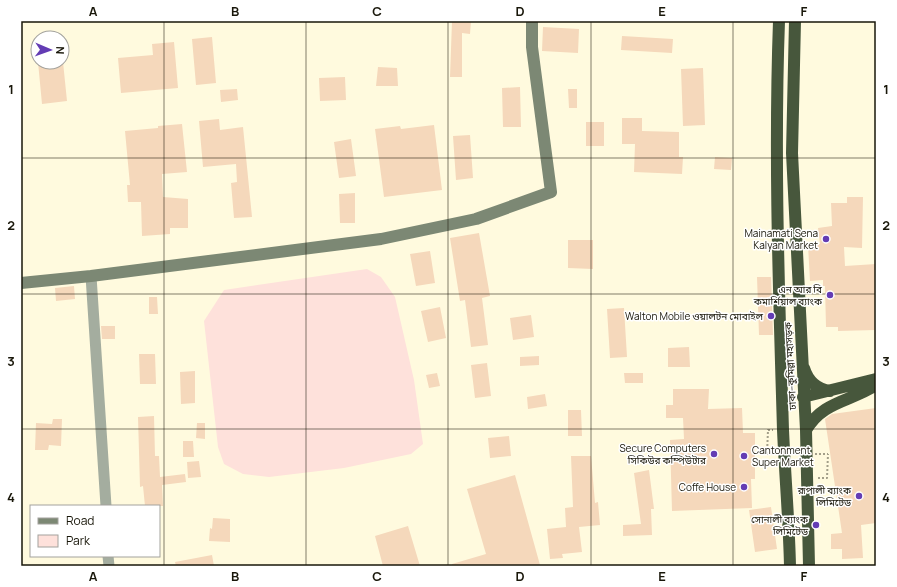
<svg xmlns="http://www.w3.org/2000/svg" width="897" height="587" font-family="Manrope,'Noto Sans Bengali',sans-serif">
<rect width="100%" height="100%" fill="#fffade"/>
<path fill="#fee1db" d="M367 269 381 277 395 297 414 380 423 444 411 454 344 468 269 477 243 474 224 464 218 447 204 321 224 290Z"/>
<path fill="#f5d8bb" d="M452 21H471L470 34 462 33V77H450Z
M543 27 579 29 578 53 542 51Z
M622 36 673 39 672 53 621 50Z
M212 37 216 83 196 85 192 39Z
M174 42 178 88 121 93 118 58 153 55 152 44Z
M38 62H63L67 101 42 104Z
M378 67 397 68 398 86H376Z
M703 68 705 125 683 126 681 69Z
M345 77 346 100 320 101 319 78Z
M520 87 521 127H503L502 88Z
M237 89 238 100 221 102 220 90Z
M568 89H577V108H569Z
M622 118H642V131L679 132V157H683L682 174 634 172 635 144H622Z
M219 119 220 130 243 127 252 217 234 218 231 183 237 182 236 164 203 167 199 121Z
M586 122H604V146H586Z
M182 124 187 172 162 174 163 197 188 199V228H170V234L142 236 141 202H128L127 185H130L125 131 158 128V126Z
M434 125 442 190 384 197 375 129 400 126 401 129Z
M470 135 473 178 456 180 453 136Z
M351 139 356 176 339 178 334 142Z
M715 157 732 158 731 170 714 169Z
M355 193V223H340L339 194Z
M847 197H863L862 248 844 247 845 266 876 264V330L838 331V327H826L825 286H823V280L810 281 808 245 820 244 818 228 832 226 831 203H847Z
M479 233 490 296 482 298 488 345 471 347 465 300 460 301 450 238Z
M568 240H593V269L568 268Z
M430 251 435 283 416 286 410 254Z
M757 277H771L773 335H759Z
M74 286 75 299 56 301 55 288Z
M149 297H157L158 314H149Z
M440 307 446 338 428 342 421 311Z
M624 308 627 357 610 358 607 309Z
M531 315 534 337 513 340 510 318Z
M101 326H115V339H102Z
M689 347 690 367H668V348Z
M139 354H155L156 384H140Z
M539 356V365L520 366V357Z
M487 363 491 396 475 398 471 365Z
M195 371V403L181 404 180 372Z
M437 373 440 386 429 388 426 375Z
M624 373H643V383H625Z
M673 389H709L708 409 742 408 743 433H755V479H751L752 508 672 511 670 440 684 439 683 418H666V405H673Z
M545 394 547 406 528 409 527 397Z
M876 408V523L861 525 863 558 842 559V549H831V534L842 533 825 419 832 414Z
M568 410H581L582 436H568Z
M154 416 155 456H159L160 477 185 474 186 482 162 485 163 506H145L143 486 140 487 138 417Z
M53 419H62L61 446 49 445 48 450H35L36 423 52 424Z
M197 423H205V439L196 438Z
M509 436 511 456 490 458 488 438Z
M183 441H193L194 457H183Z
M571 456H591L595 503 598 502 600 525 579 527 582 552 562 554 563 558 550 559 547 529 566 527 565 508 573 507Z
M199 461 201 477 188 478 187 462Z
M649 470 654 509H651L652 535 623 536V525L641 524 634 473Z
M515 475 540 565 452 566V564L486 554 467 489Z
M771 507 777 549 755 552 749 510Z
M213 518 230 519V542L209 541 210 528 212 529Z
M408 526 420 566H383L375 536Z
M212 555 214 566H176L175 562Z"/>
<g fill="none" stroke-linecap="round" stroke-linejoin="round">
<path stroke="#a39f89" stroke-width="2" stroke-dasharray="2 2" stroke-linecap="butt" d="M767 454 768 430H773
M818 478H827L828 454"/>
<path stroke="#a4ad9f" stroke-width="11" d="M91 276 106 506
M108 556 109 566"/>
<path stroke="#7c8874" stroke-width="12" d="M21 283 91 276 381 239 476 219 551 192 532 47V21"/>
<path stroke="#47573c" stroke-width="12" d="M779 21C774 158 779 293 783 430 785 475 789 521 790 566
M795 21 792 153 806 430 809 566
M804 368C808 381 816 389 830 391
M803 397 876 379
M806 430C823 401 850 402 876 385"/>
<path stroke="#a39f89" stroke-width="2" stroke-dasharray="2 2" stroke-linecap="butt" d="M767 454H828"/>
</g>
<path fill="none" stroke="#19170a" stroke-width="1" stroke-opacity="0.55" d="M164 21V566M306 21V566M448 21V566M591 21V566M733 21V566M21 158H876M21 294H876M21 429H876"/>
<g fill="#633cb4" stroke="#fff" stroke-width="1.5">
<circle cx="826" cy="239" r="4"/>
<circle cx="830" cy="295" r="4"/>
<circle cx="771" cy="316" r="4"/>
<circle cx="714" cy="454" r="4"/>
<circle cx="744" cy="456" r="4"/>
<circle cx="744" cy="487" r="4"/>
<circle cx="859" cy="496" r="4"/>
<circle cx="816" cy="525" r="4"/>
</g>
<g text-anchor="middle" stroke-width="3" stroke-linejoin="round" paint-order="stroke">
<g font-size="10" fill="#19170a" stroke="#fff" text-anchor="end">
<text x="818" y="237">Mainamati Sena<tspan x="818" dy="12">Kalyan Market</tspan></text>
<text x="822" y="293">এন আর বি<tspan x="822" dy="12">কমার্শিয়াল ব্যাংক</tspan></text>
<text x="763" y="320">Walton Mobile ওয়ালটন মোবাইল</text>
<text x="706" y="452">Secure Computers<tspan x="706" dy="12">সিকিউর কম্পিউটার</tspan></text>
<text x="752" y="454" text-anchor="start">Cantonment<tspan x="752" dy="12">Super Market</tspan></text>
<text x="736" y="491">Coffe House</text>
<text x="851" y="494">রূপালী ব্যাংক<tspan x="851" dy="12">লিমিটেড</tspan></text>
<text x="808" y="523">সোনালী ব্যাংক<tspan x="808" dy="12">লিমিটেড</tspan></text>
</g>
<g font-size="10" fill="#19170a" stroke="#fff">
<text transform="translate(790 366) rotate(-93)" y="4">ঢাকা–কুমিল্লা মহাসড়ক</text>
</g>
</g>
<rect width="897" height="587" fill="none" stroke="#ffffff" stroke-width="44"/>
<rect x="30" y="505" width="130" height="52" fill="#ffffff" stroke="#a3a29d"/>
<rect x="38" y="518" width="20" height="6" fill="#7c8874" stroke="#a3a29d"/>
<text x="66" y="525" font-size="12" fill="#19170a">Road</text>
<rect x="38" y="535" width="20" height="12" fill="#fee1db" stroke="#a3a29d"/>
<text x="66" y="545" font-size="12" fill="#19170a">Park</text>
<g transform="translate(50 50) rotate(92)"><circle r="19" fill="#ffffff" stroke="#a3a29d"/>
<path d="M0-3L7 15L0 10L-7 15Z" fill="#633cb4"/>
<text y="-6" font-size="11" font-weight="bold" text-anchor="middle" fill="#19170a">N</text>
</g>
<rect x="22" y="22" width="853" height="543" fill="none" stroke="#19170a" stroke-width="1.5"/>
<g font-size="13" text-anchor="middle" font-weight="bold" fill="#19170a">
<text x="93" y="16">A</text>
<text x="235" y="16">B</text>
<text x="377" y="16">C</text>
<text x="520" y="16">D</text>
<text x="662" y="16">E</text>
<text x="804" y="16">F</text>
<text x="11" y="94">1</text>
<text x="886" y="94">1</text>
<text x="11" y="230">2</text>
<text x="886" y="230">2</text>
<text x="11" y="366">3</text>
<text x="886" y="366">3</text>
<text x="11" y="502">4</text>
<text x="886" y="502">4</text>
<text x="93" y="581">A</text>
<text x="235" y="581">B</text>
<text x="377" y="581">C</text>
<text x="520" y="581">D</text>
<text x="662" y="581">E</text>
<text x="804" y="581">F</text>
</g>
</svg>
